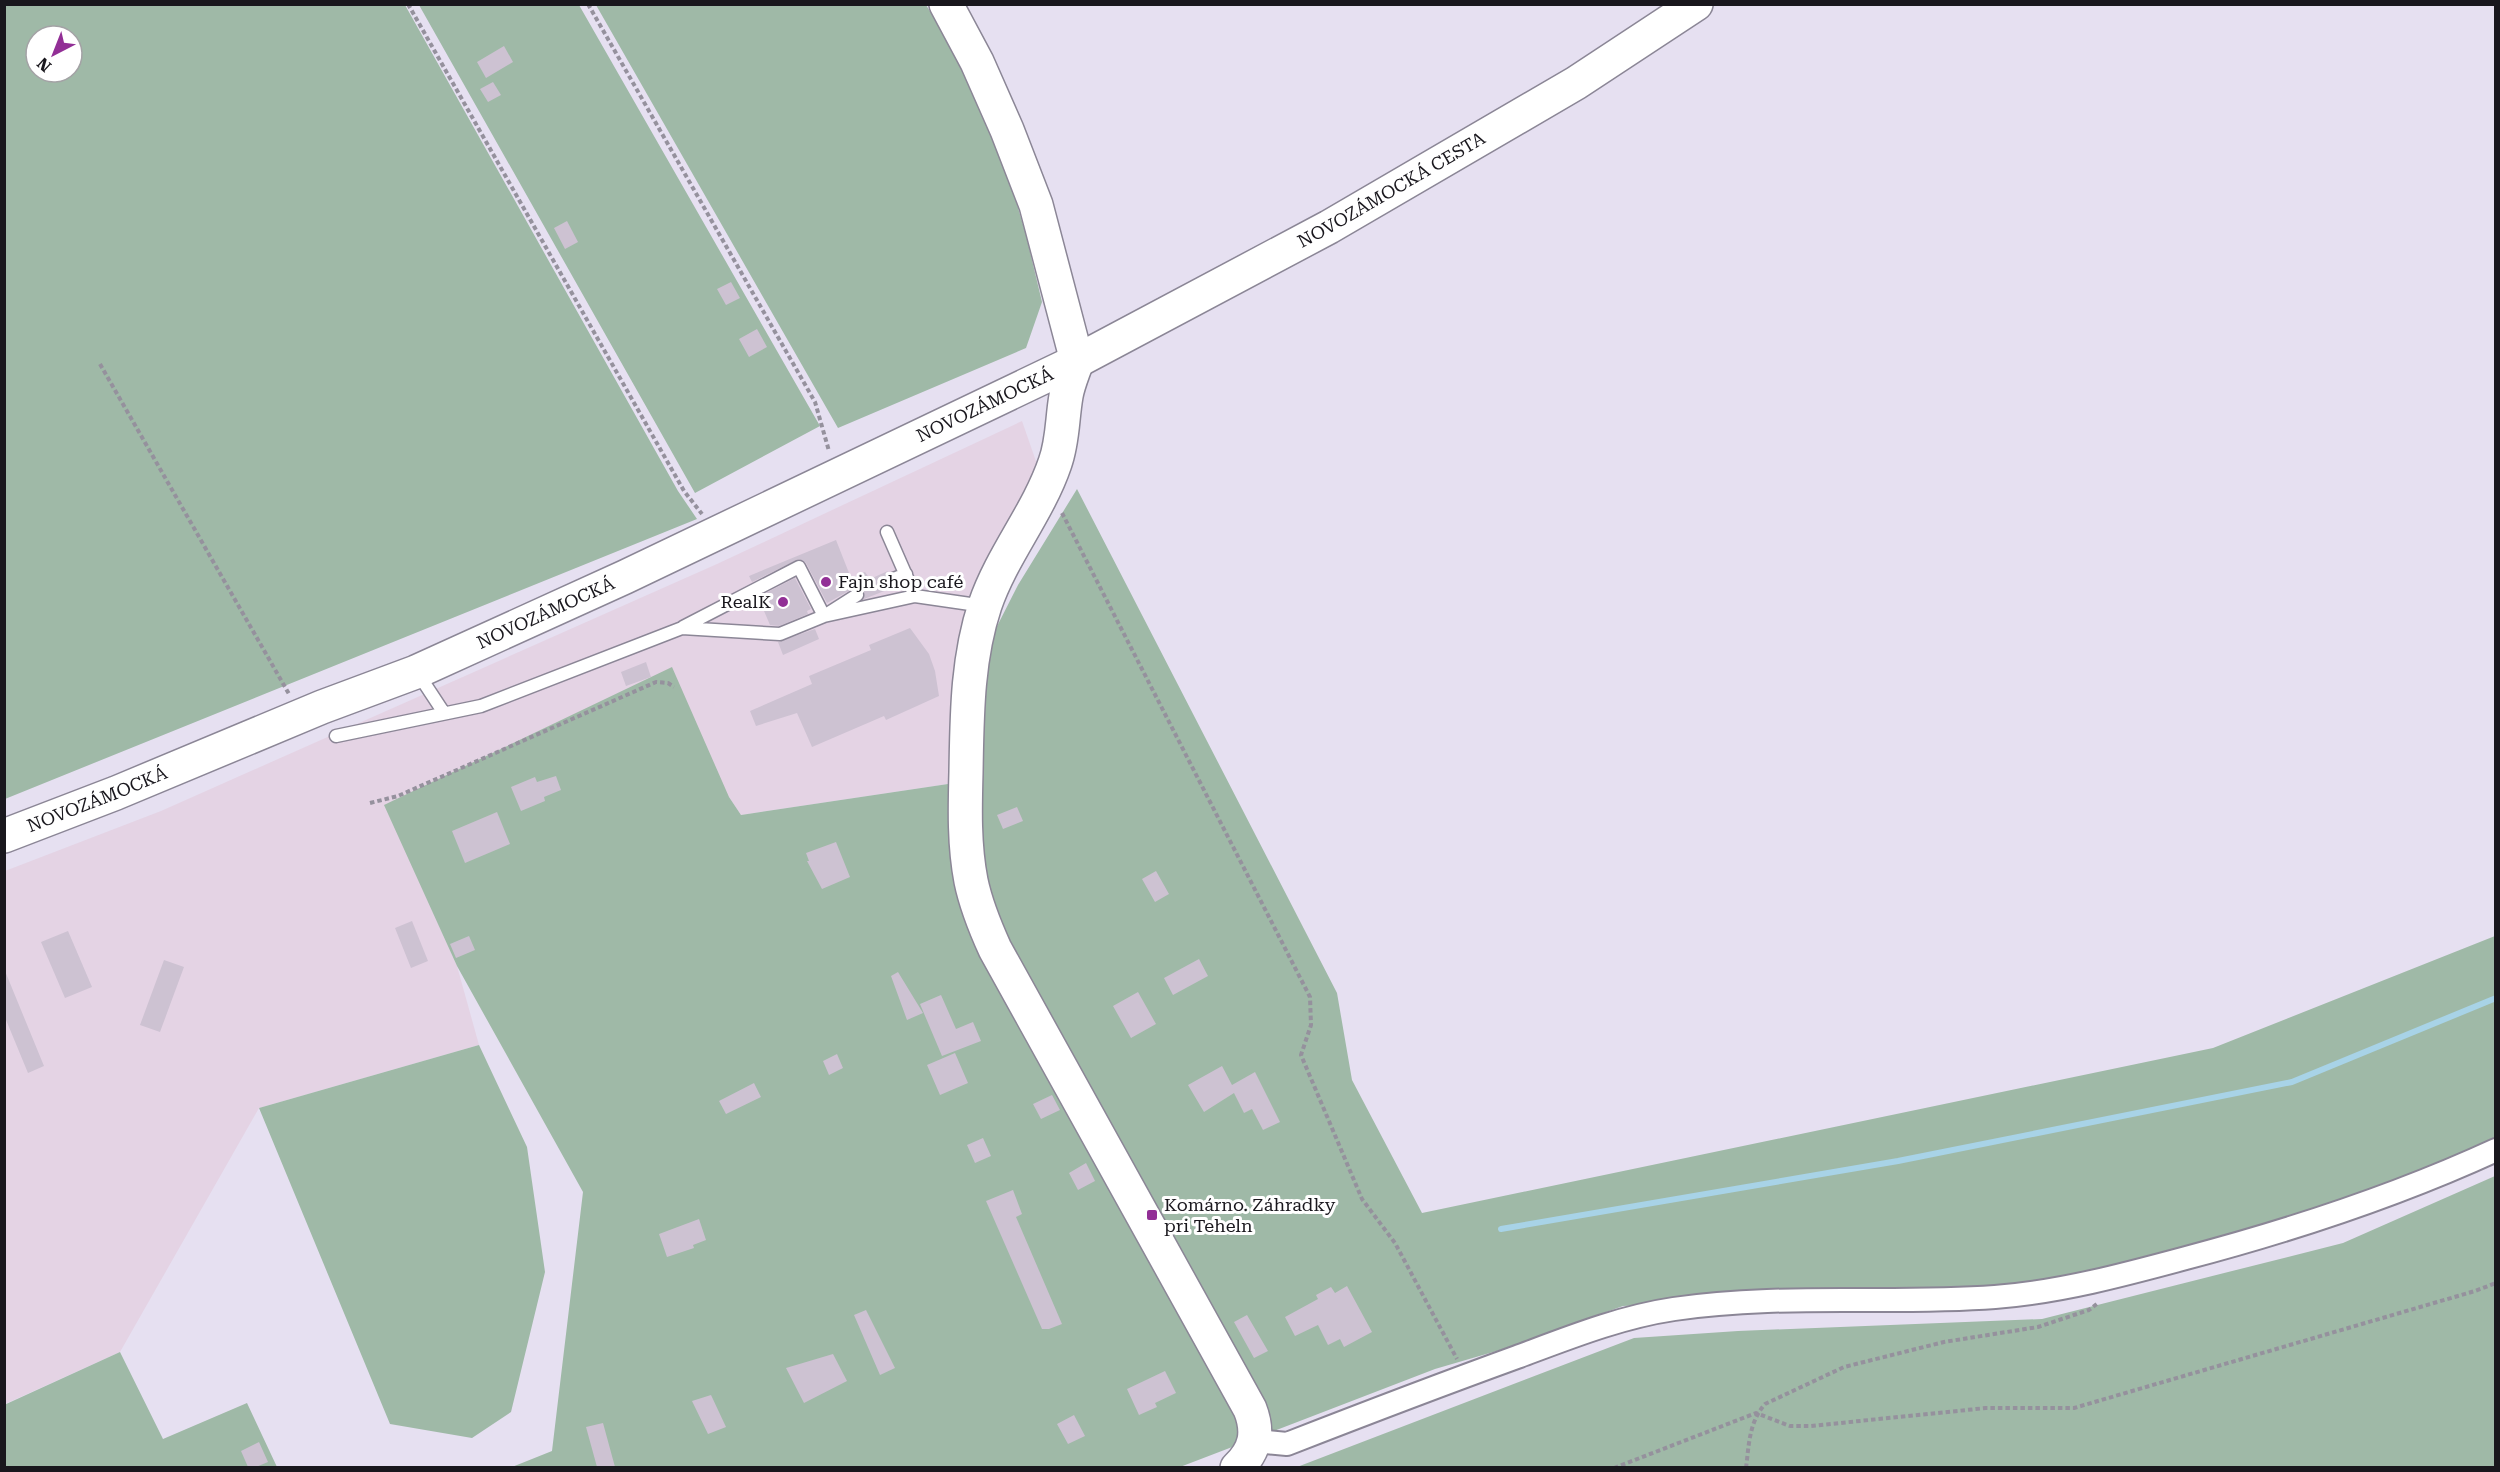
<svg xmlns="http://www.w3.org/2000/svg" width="2500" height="1472" font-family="'Roboto Serif',serif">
<rect width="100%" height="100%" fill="#e6e0f1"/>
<path fill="#e4d3e4" d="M1022 421 1038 467 973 588 955 652 948 784 741 815 729 797 385 805 457 966 479 1045 259 1108 120 1352 5 1404V871L161 811 717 564Z"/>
<path fill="#9fb9a7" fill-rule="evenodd" d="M5 4 405 5 678 491 697 519 5 799ZM36 36H72V72H36Z
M419 5H579L820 426 695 493Z
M596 5H926L956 52 1001 150 1026 235 1042 302 1026 348 838 428Z
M1077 489 1337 993 1352 1080 1422 1213 2213 1048 2495 936V1141L2308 1217 2022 1287 1623 1306 1500 1350 1435 1369 1180 1467H512L552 1451 583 1192 457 966 384 805 672 667 729 797 741 815 948 784 979 777 976 707 989 642 1018 585Z
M479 1045 527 1147 545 1272 511 1412 472 1438 390 1424 259 1108Z
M2495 1176V1467H1297L1634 1338 1738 1331 2042 1319 2343 1243Z
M120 1352 163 1439 247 1403 277 1467H5L4 1405Z"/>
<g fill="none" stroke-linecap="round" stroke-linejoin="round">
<path stroke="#a8d3e7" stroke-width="6" d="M1501 1229 1898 1161 2292 1082 2496 998"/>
</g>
<path fill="#cdc2d2" d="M504 46 513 62 486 78 477 62Z
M493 82 501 95 488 102 480 89Z
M567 221 578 242 565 249 554 228Z
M731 282 740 298 726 305 717 289Z
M757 329 767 347 749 357 739 339Z
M836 540 851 578 865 572 870 579 888 571 883 578V582L886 587 892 588 864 599V590L856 587 827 603 806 563 799 559 752 582 749 576Z
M795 578 811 609 807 611 808 614 779 626 770 625 758 597Z
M910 628 929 654 935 671 939 696 886 720 884 716 812 747 797 713 756 726 750 711 812 684 809 676 871 650 869 645Z
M815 629 819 639 783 655 778 642Z
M646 662 651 677 626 686 621 672Z
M556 776 561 790 544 797 545 801 521 811 511 787 535 777 537 782Z
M1017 807 1023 821 1003 829 997 815Z
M497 812 510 844 465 863 452 831Z
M836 842 850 877 822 889 807 861H809L806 853Z
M1156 871 1169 894 1155 902 1142 879Z
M412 921 428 961 411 968 395 928Z
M68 931 92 987 65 998 41 942Z
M469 936 475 950 456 958 450 944Z
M1199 959 1208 976 1173 995 1164 978Z
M164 960 184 967 160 1032 140 1025Z
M5 971 44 1066 28 1073 4 1015Z
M898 972 923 1013 907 1020 891 976Z
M1138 992 1156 1024 1131 1038 1113 1006Z
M941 995 956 1029 973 1022 981 1041 942 1056 920 1004Z
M955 1053 968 1083 940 1095 927 1065Z
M837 1054 843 1068 829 1075 823 1061Z
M1222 1066 1232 1085 1255 1072 1280 1122 1263 1130 1252 1109 1244 1113 1234 1093 1204 1112 1188 1085Z
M754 1083 761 1097 726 1114 719 1101Z
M1052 1095 1060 1110 1041 1119 1033 1104Z
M983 1138 991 1156 975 1163 967 1145Z
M1086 1163 1095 1181 1078 1190 1069 1173Z
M1013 1190 1022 1214 1016 1217 1062 1324 1049 1329H1042L986 1201Z
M699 1219 706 1240 693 1245 694 1248 667 1257 659 1234Z
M1347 1286 1372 1332 1344 1347 1340 1339 1328 1345 1318 1325 1295 1336 1285 1317 1318 1299 1316 1295 1331 1287 1335 1293Z
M866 1310 895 1368 880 1375 854 1315Z
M1247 1315 1268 1351 1254 1358 1234 1322Z
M833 1354 847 1381 804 1403 786 1368Z
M1165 1371 1176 1393 1155 1403 1157 1407 1139 1415 1127 1389Z
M711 1395 726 1427 708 1434 692 1401Z
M1074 1415 1085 1436 1068 1444 1057 1424Z
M603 1423 615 1467H597L586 1427Z
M259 1442 268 1462 256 1467H248L241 1451Z"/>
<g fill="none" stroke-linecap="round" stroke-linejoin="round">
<g stroke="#8b8696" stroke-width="15">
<path id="lane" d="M887 532 915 596
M891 580 906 574
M683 627 799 567 824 616 857 595
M417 672 444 713
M336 736 481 706 682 628 780 634 824 616 915 596 984 606"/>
</g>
<g stroke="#8b8696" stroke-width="26">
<path id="street" d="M1255 1441 1287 1444C1364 1414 1440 1385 1517 1357 1568 1338 1620 1317 1674 1309 1780 1293 1888 1305 1995 1297 2060 1292 2123 1275 2186 1258 2292 1230 2396 1196 2496 1150"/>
</g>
<g stroke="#8b8696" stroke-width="36">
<path id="secondary" d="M1077 361C1073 373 1068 384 1066 396 1062 419 1063 441 1055 463 1038 513 1002 555 985 605 967 659 967 716 966 772 965 808 964 845 971 881 976 905 985 927 995 949L1250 1409C1259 1432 1256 1450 1237 1468"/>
</g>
<g stroke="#8b8696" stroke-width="36">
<g id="primary">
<path d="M946 4 977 62 1007 130 1036 205 1077 361"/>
<path id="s1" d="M4 836 116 793 322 707 416 672 625 577 1077 361 1329 227 1576 83 1696 4"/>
</g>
</g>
<path stroke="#95919d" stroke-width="4" stroke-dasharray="4.5 3" stroke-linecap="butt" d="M408 4 684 491 702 514
M588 4 815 402 829 451
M100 364 289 694
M1062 513 1310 997 1311 1025 1301 1055 1362 1199 1395 1243 1457 1359
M370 803 398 796 656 682 668 683 674 687
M1614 1468 1756 1413 1790 1426H1811L1986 1408H2074L2475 1291 2496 1283
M1746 1468C1749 1445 1749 1422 1765 1404L1844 1367 1944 1342 2038 1327 2089 1310 2098 1303"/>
<use href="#lane" stroke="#fff" stroke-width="12"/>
<use href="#street" stroke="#fff" stroke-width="22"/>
<use href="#secondary" stroke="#fff" stroke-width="33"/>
<use href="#primary" stroke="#fff" stroke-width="33"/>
</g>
<g fill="#922f96" stroke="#fff" stroke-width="2">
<circle cx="826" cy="582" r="6"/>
<circle cx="783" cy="602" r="6"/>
<rect x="1146" y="1209" width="12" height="12" rx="3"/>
</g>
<g text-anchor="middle" stroke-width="6" stroke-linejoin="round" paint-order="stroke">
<g font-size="18" fill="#19171d" stroke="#fff">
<text dy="6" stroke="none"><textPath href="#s1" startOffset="1532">NOVOZÁMOCKÁ CESTA</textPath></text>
<text dy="6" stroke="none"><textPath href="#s1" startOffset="1072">NOVOZÁMOCKÁ</textPath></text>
<text dy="6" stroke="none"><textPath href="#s1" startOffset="586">NOVOZÁMOCKÁ</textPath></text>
<text dy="6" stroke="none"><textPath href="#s1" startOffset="100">NOVOZÁMOCKÁ</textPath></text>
</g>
<g font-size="18" fill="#19171d" stroke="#fff" text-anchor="start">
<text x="838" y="588">Fajn shop café</text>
<text x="771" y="608" text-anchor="end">RealK</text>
<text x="1164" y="1211">Komárno. Záhradky<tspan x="1164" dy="21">pri Teheln</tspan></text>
</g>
</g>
<rect width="2500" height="1472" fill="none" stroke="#19171d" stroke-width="12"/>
<g transform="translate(54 54) rotate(222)"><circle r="28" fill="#ffffff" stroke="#a3a2a5" stroke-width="1.5"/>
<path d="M0-4.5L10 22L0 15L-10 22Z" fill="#922f96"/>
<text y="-9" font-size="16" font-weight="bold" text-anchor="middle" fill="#19171d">N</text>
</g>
</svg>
